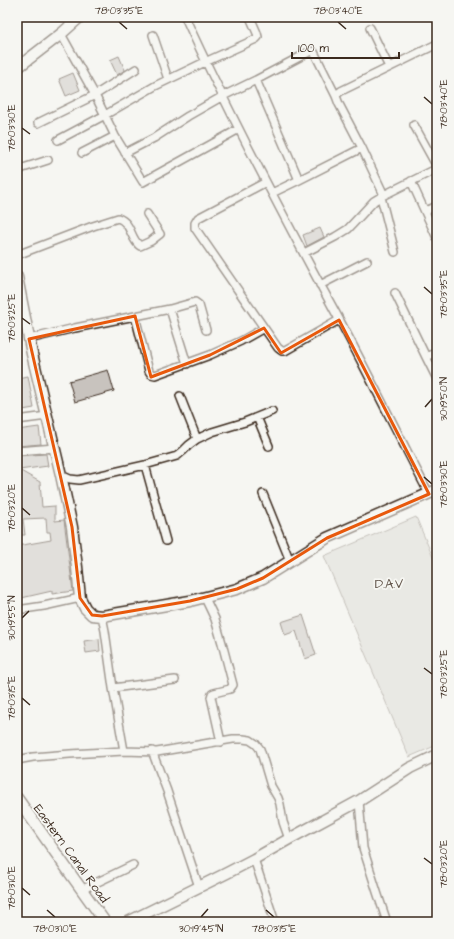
<svg xmlns="http://www.w3.org/2000/svg" width="454" height="939" font-family="'Architects Daughter',sans-serif">
<rect width="100%" height="100%" fill="#f6f6f2"/>
<filter id="ink" filterUnits="userSpaceOnUse"><feTurbulence type="fractalNoise" baseFrequency=".025" numOctaves="2"/><feDisplacementMap in="SourceGraphic" scale="8" xChannelSelector="R" yChannelSelector="G"/><feConvolveMatrix kernelMatrix="1 2 1 2 8 2 1 2 1" color-interpolation-filters="sRGB"/></filter>
<g filter="url(#ink)">
<path fill="#dad9d3" stroke="#8a8278" d="M416 517 437 567V745L409 757 324 556Z"/>
<path fill="#c8c3be" stroke="#3b2a1e" d="M119 56 125 70 117 75 110 60Z
M73 73 80 90 66 96 59 79Z
M320 228 324 237 307 246 303 235Z
M108 370 114 391 75 402 69 381Z
M28 376 34 408 17 411V378Z
M39 427 41 444 17 446V439H18L17 430Z
M46 454 48 466 19 470 40 482 42 507 55 506V521L64 520 73 591 52 594V591L17 599V578H18L17 573V546L51 540 50 532H47L46 518 23 519 25 535H17V456Z
M303 615 316 655 305 659 296 631 285 635 281 622Z
M99 639 100 651 86 653 84 641Z"/>
<g fill="none" stroke-linecap="round" stroke-linejoin="round">
<g stroke="#3b2a1e" stroke-width="10">
<path id="street" d="M185 17C232 120 285 220 339 319 370 377 399 436 429 494
M435 17 437 20
M370 28 389 67
M61 34 95 95 115 136 143 182 239 129
M153 35 168 79
M256 80 299 180
M38 123 95 95 136 69
M58 140 105 115 155 86 205 62 256 39 258 37 257 33 250 17
M82 153 115 136
M125 153 154 138 188 116 223 96 256 80 311 51 314 52 336 96
M17 170 48 160
M411 181 437 238
M266 182 198 218 195 223V228L278 348 282 351H285L339 320
M272 193 299 180 362 148
M384 195 362 148 339 104 336 96 337 94 341 91 437 44
M381 197 395 252
M425 211 437 206
M304 253 335 237 348 229 374 201 384 195 434 170 436 167 435 163 414 125
M17 255 93 226 118 218C132 223 130 239 140 246L151 241 160 234 147 214
M320 285 367 261
M395 293 426 357 437 379
M170 309 187 364
M135 316 149 371 151 374 155 375 210 355 241 341 264 328
M29 339 75 328 170 309 195 302 199 305 206 330
M426 357 437 352
M180 396 197 439
M257 417 269 446
M17 420 47 416
M17 451 55 448
M145 465 166 541
M61 475 70 479 79 480 145 465 177 456 183 451 189 445 197 439 212 432 245 422 272 411
M263 494 290 561
M205 598 215 619 222 643 233 685 230 689 214 693 212 694 211 697 221 742
M17 610 44 606 80 598
M102 616 105 631 113 688 124 751
M113 688 175 680
M152 751 167 791 199 887
M17 760 33 757 70 754 124 751 157 752 233 739H243L250 740 256 744 260 749 271 786 278 798 280 804 283 822 289 839
M359 801 363 848 377 892 387 922
M254 859 275 922
M81 890 133 865"/>
</g>
<g stroke="#3b2a1e" stroke-width="13">
<path id="secondary" d="M17 68 61 34 80 17
M17 277 32 354 61 475 72 527 77 567 80 598 85 608 92 615 102 616 190 601 237 589 263 578 327 538 437 490
M17 798 72 876 105 922
M128 922 227 873 254 859 289 839 359 801 410 768 437 755"/>
</g>
<use href="#street" stroke="#f6f6f2" stroke-width="7"/>
<use href="#secondary" stroke="#f6f6f2" stroke-width="10"/>
</g>
</g>
<path d="M0 0H454V939H0ZM135 316 151 377 210 355 264 328 281 353 339 320 429 494 327 538 263 578 237 589 190 601 102 616 92 615 80 598 72 527 29 339Z" fill="#f6f6f2" fill-opacity=".55" fill-rule="evenodd"/>
<path fill="none" stroke="#e8590c" stroke-width="3" stroke-linejoin="round" d="M135 316 151 377 210 355 264 328 281 353 339 320 429 494 327 538 263 578 237 589 190 601 102 616 92 615 80 598 72 527 29 339Z"/>
<path fill="none" stroke="#3b2a1e" stroke-width="1.5" d="M119 22 127 29M338 22 346 29M424 97 432 104M22 128 30 134M424 287 432 294M22 318 30 324M425 407 432 399M424 477 432 484M22 508 30 515M22 618 29 611M424 668 432 674M22 698 30 705M424 858 432 864M22 888 30 895M47 910 55 917M266 910 274 917M201 917 208 909"/>
<g text-anchor="middle" stroke-width="3.5" stroke-linejoin="round" paint-order="stroke">
<g font-size="13" fill="#63564b" stroke="#f6f6f2">
<text x="389" y="588">D.A.V</text>
</g>
<g font-size="13" fill="#3b2a1e" stroke="#f6f6f2">
<text transform="translate(72 853) rotate(54)" y="5">Eastern Canal Road</text>
</g>
</g>
<rect width="454" height="939" fill="none" stroke="#f6f6f2" stroke-width="44"/>
<path d="M292 52v6h107v-6" fill="none" stroke="#3b2a1e" stroke-width="2"/>
<text x="298" y="52" font-size="12" fill="#3b2a1e" stroke="#f6f6f2" stroke-width="3" paint-order="stroke">100 m</text>
<rect x="22" y="22" width="410" height="895" fill="none" stroke="#3b2a1e" stroke-width="1.5"/>
<g font-size="10" text-anchor="middle" fill="#3b2a1e">
<text x="119" y="14">78°03'35"E</text>
<text x="338" y="14">78°03'40"E</text>
<text transform="translate(443 104) rotate(-90)" y="4">78°03'40"E</text>
<text transform="translate(11 128) rotate(-90)" y="4">78°03'30"E</text>
<text transform="translate(443 294) rotate(-90)" y="4">78°03'35"E</text>
<text transform="translate(11 318) rotate(-90)" y="4">78°03'25"E</text>
<text transform="translate(443 399) rotate(-90)" y="4">30°19'50"N</text>
<text transform="translate(443 484) rotate(-90)" y="4">78°03'30"E</text>
<text transform="translate(11 508) rotate(-90)" y="4">78°03'20"E</text>
<text transform="translate(11 618) rotate(-90)" y="4">30°19'55"N</text>
<text transform="translate(443 674) rotate(-90)" y="4">78°03'25"E</text>
<text transform="translate(11 698) rotate(-90)" y="4">78°03'15"E</text>
<text transform="translate(443 864) rotate(-90)" y="4">78°03'20"E</text>
<text transform="translate(11 888) rotate(-90)" y="4">78°03'10"E</text>
<text x="55" y="932">78°03'10"E</text>
<text x="201" y="932">30°19'45"N</text>
<text x="274" y="932">78°03'15"E</text>
</g>
</svg>
